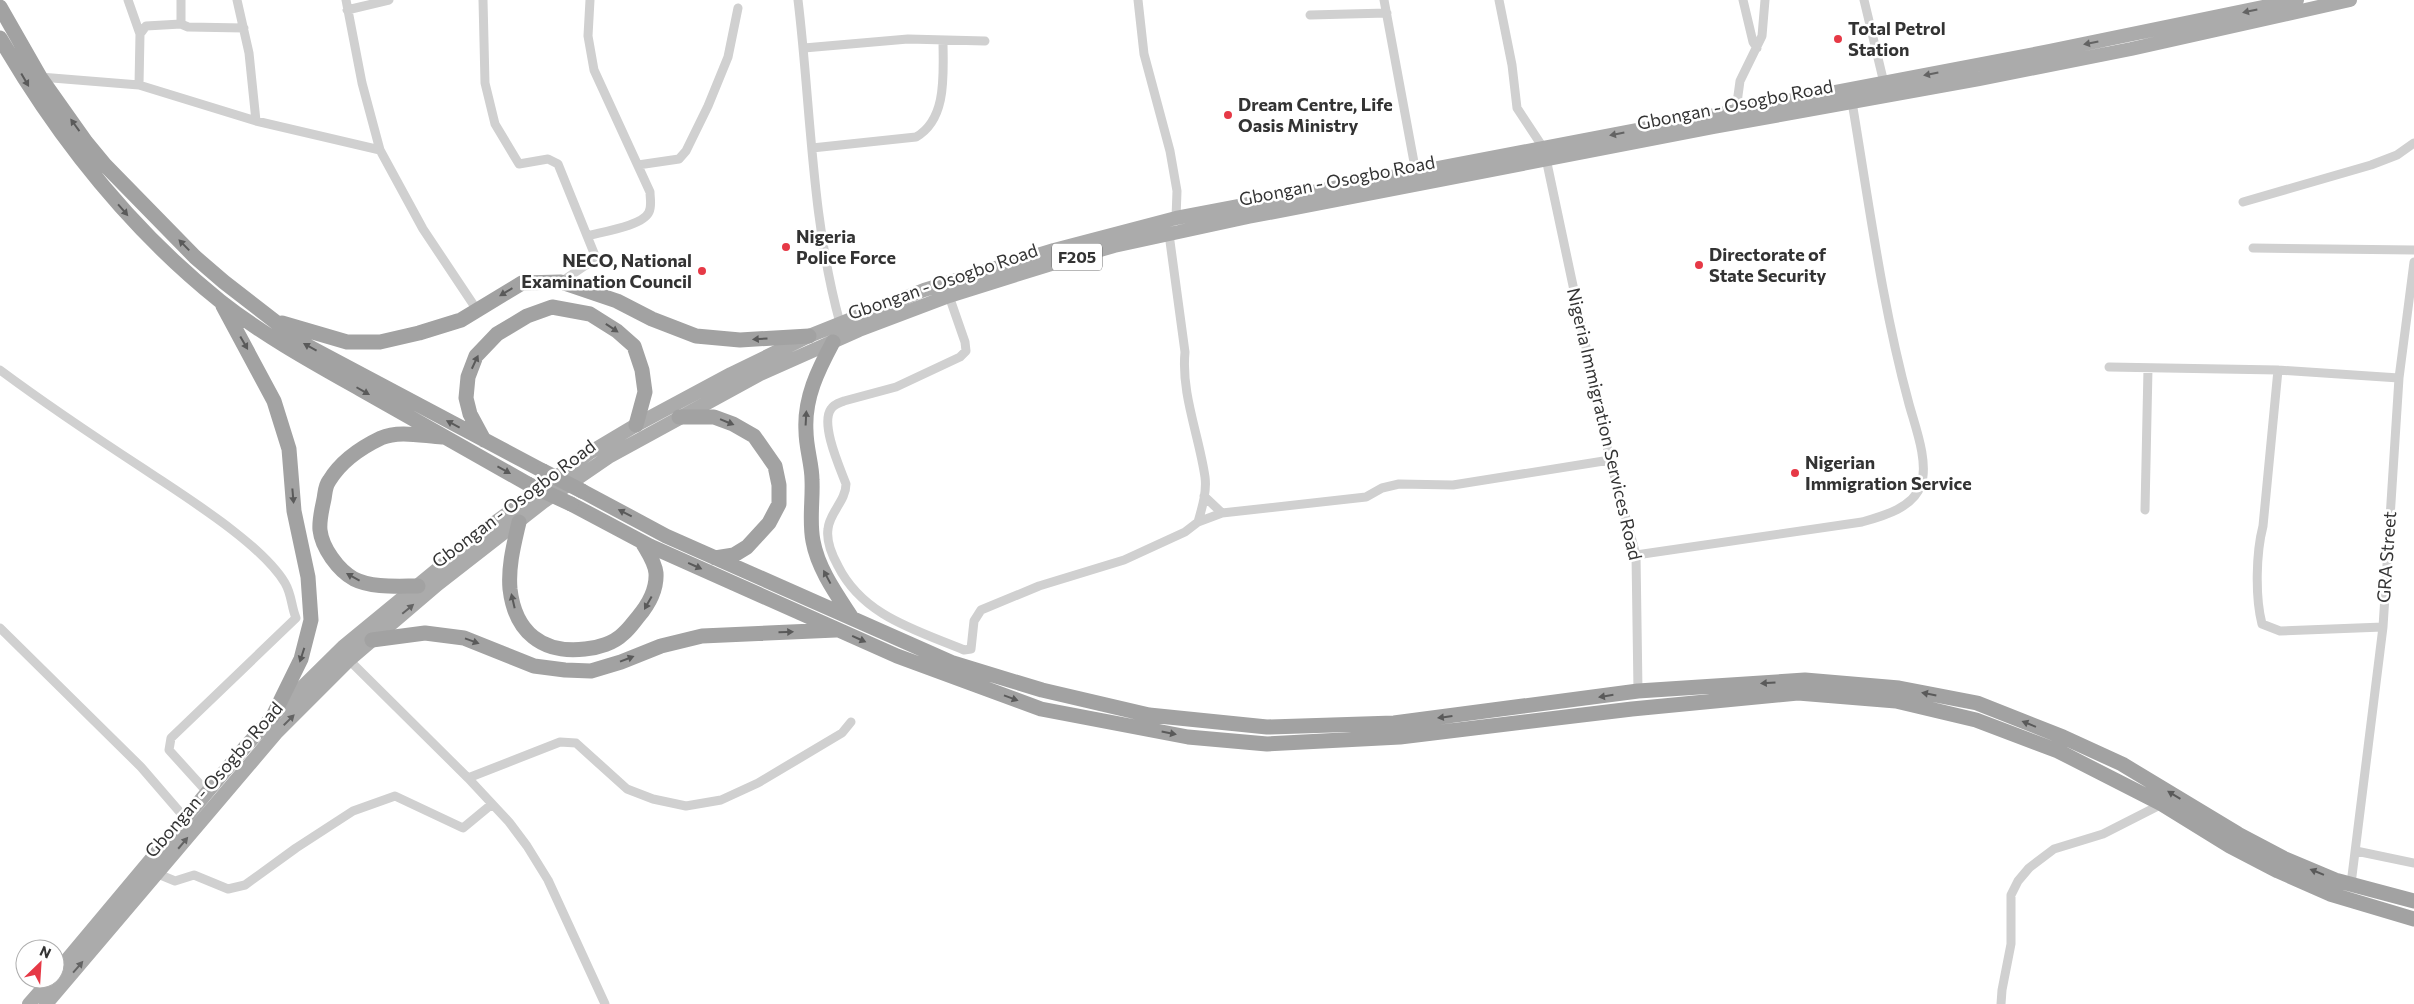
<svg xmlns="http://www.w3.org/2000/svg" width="2414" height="1004" font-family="Commissioner,sans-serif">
<rect width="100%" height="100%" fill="#fff"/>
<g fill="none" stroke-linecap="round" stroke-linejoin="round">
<path stroke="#d0d0d0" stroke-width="9" d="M128 0 140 34
M237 0 249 53 256 121
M346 0 362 83 380 150 423 229 477 310
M483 0 485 83 495 124 519 164 548 159 558 164 596 258 561 282
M798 0C811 107 811 218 840 323
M1138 0 1144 54 1170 151 1177 191 1176 218
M1384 0 1416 173
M1499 0 1512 65 1517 108 1544 149 1610 460 1636 555 1638 691
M1743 0 1753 42 1757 48
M1864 0 1884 83
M347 10 389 0
M1310 15 1387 13
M181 24V0
M804 48 908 39 985 41
M40 77 139 85 256 121 380 150
M139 85 140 34 146 26 181 24 188 27 244 28
M1736 110 1740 81 1762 36 1765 0
M812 148 916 137C948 119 943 72 943 40
M638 165 679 159 686 151 708 106 728 57 738 8
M2243 202 2371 165 2397 155 2414 143
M1169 234 1185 352C1181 394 1199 435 1205 477 1207 492 1202 508 1198 522
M587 236C601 232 643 226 649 212 652 206 650 198 650 192L594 70 588 36 590 0
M2253 248 2414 250
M949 296 965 342 966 351 960 357 896 387 844 401C839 403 834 404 831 409 820 424 840 468 846 484 846 501 829 513 828 529 826 542 832 555 838 566 863 616 916 630 964 650L971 649 974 621 981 610 1039 586 1124 560 1185 532 1198 522 1222 513 1366 497 1382 488 1399 484 1453 485 1610 460
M2109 367 2278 370 2399 378
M0 370C47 405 95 437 144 469 184 496 261 543 285 583 292 595 291 606 296 618L171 738 169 750 207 792
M2278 370 2263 526C2256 553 2255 597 2262 624L2280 631 2383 627
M1204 496 1222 513
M2145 510 2148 368
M1636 555 1862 522C1883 516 1913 508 1921 485 1929 462 1915 426 1909 404 1882 305 1869 203 1852 102
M0 628 141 767 185 818
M349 660 468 778 509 822 527 846 548 880 605 1004
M468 778 560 742 576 743 627 789 653 799 686 806 721 800 758 783 842 733 851 722
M2356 851 2414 863
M158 874 175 881 194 875 228 889 245 885 296 848 353 811 395 796 463 828 492 804
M2351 884 2383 627 2399 378 2414 262
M2001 1004 2002 990 2011 944V895L2018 881 2029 868 2054 849 2103 834 2162 804"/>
<path stroke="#ababab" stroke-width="14" d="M55 974 245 747 273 716 343 647 489 527 589 453 636 425 731 374 809 336 924 290 1054 250 1176 218 2050 51 2297 0
M29 1004 51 979
M46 1004 277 732 349 660 438 584 543 502 610 456 760 374 859 330 949 296 1048 265 1114 246 1248 217 1714 127 1979 79 2131 49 2350 0"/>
<path stroke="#a2a2a2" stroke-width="15" d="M0 7 40 77 86 142 105 165 195 257 224 282 304 344 543 471
M0 38C58 138 129 228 220 301 263 335 312 362 360 389 416 421 472 452 528 484
M223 306 274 401 289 449 294 511 308 577 311 620 301 659 273 716
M282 323 347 342H380L419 333 461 320 522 283 561 282 617 301 652 319 696 336 740 340 809 336
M833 342C818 370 804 398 806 431 806 448 812 464 812 480 813 500 809 521 813 541 818 569 837 595 852 618
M679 417H714L733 424 754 436 775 466 779 485V504L769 523 747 547 734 555 715 558
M484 440 470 414 466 398 468 377 476 356 497 334 527 316 552 307 590 314 617 331 634 346 642 370 645 392 636 425
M582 491 666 536 953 663 1042 690 1149 715 1267 727 1394 723 1638 691 1805 680 1899 688 1977 703 2063 737 2122 764 2238 834 2285 859 2335 880 2414 901
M571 504 650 546 897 656 1041 709 1188 737 1267 744 1400 737 1632 709 1798 693 1896 701 1976 720 2058 751 2162 804 2230 846 2278 871 2330 894 2414 919
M519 522C514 544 508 566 510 589 515 632 542 654 585 649 598 648 614 643 623 634 629 629 633 623 638 617 649 604 657 590 656 573 655 562 647 551 642 542
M418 586C397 586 372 588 354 579 338 570 322 548 320 530 319 520 322 509 324 499 325 494 325 486 329 481 341 461 360 448 381 438 399 430 423 436 442 437
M372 640 425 633 464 638 534 666 565 670 591 671 621 662 661 646 702 636 836 630"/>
<path stroke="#a2a2a2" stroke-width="15" d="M543 471 582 491
M528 484 571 504"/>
</g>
<defs><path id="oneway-solid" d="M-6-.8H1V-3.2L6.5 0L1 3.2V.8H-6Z" transform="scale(1.25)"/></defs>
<g fill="#636363">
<use href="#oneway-solid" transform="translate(2250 11) rotate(168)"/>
<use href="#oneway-solid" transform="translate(2091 43) rotate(169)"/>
<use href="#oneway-solid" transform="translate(1931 74) rotate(169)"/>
<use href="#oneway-solid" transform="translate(1617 134) rotate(169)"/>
<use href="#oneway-solid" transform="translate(408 609) rotate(-40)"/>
<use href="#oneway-solid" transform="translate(289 720) rotate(-45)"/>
<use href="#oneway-solid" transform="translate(183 843) rotate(-50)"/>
<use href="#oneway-solid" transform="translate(78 967) rotate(-49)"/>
</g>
<g fill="#5a5a5a">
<use href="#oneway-solid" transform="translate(25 80) rotate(60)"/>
<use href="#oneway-solid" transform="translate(75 125) rotate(-126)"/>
<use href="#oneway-solid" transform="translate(123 210) rotate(49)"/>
<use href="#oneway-solid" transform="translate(184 245) rotate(-134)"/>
<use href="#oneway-solid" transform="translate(506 292) rotate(149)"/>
<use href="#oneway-solid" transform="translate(612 328) rotate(34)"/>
<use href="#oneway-solid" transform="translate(760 339) rotate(176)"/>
<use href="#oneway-solid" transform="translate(244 343) rotate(60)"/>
<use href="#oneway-solid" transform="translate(310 347) rotate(-151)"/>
<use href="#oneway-solid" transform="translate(475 362) rotate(-65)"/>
<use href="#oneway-solid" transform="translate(363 391) rotate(30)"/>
<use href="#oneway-solid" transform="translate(806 418) rotate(-87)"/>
<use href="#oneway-solid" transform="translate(727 422) rotate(22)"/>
<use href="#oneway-solid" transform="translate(453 424) rotate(-152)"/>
<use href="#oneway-solid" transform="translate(504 470) rotate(29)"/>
<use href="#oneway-solid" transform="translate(293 496) rotate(85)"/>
<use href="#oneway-solid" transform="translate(625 513) rotate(-153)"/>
<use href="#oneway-solid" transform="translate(695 566) rotate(24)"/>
<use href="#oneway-solid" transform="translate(353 577) rotate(-151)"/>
<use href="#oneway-solid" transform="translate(827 577) rotate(-118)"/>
<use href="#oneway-solid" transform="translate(513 601) rotate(-103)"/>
<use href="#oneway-solid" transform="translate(648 603) rotate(119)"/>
<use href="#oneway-solid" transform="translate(786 632) rotate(-2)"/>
<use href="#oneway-solid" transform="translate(859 639) rotate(24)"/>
<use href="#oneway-solid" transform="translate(472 641) rotate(20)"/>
<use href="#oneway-solid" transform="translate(302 655) rotate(108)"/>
<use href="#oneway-solid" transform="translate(627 659) rotate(-21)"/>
<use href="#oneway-solid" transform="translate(1768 683) rotate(176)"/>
<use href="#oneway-solid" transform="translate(1929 694) rotate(-169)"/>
<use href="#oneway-solid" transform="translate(1606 696) rotate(171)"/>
<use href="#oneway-solid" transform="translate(1011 698) rotate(20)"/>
<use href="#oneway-solid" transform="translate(1445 717) rotate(173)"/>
<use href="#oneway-solid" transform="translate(2029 724) rotate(-158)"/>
<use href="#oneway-solid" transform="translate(1169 733) rotate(11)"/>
<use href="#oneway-solid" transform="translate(2174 795) rotate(-149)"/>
<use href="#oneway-solid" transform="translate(2317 872) rotate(-158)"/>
</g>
<g fill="#e63946" stroke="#fff" stroke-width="2">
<circle cx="1838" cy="39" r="5"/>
<circle cx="1228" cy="115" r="5"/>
<circle cx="786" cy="247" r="5"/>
<circle cx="1699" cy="265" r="5"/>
<circle cx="702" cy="271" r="5"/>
<circle cx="1795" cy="473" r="5"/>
</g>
<g text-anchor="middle" stroke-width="5" stroke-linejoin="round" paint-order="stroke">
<rect fill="#fff" stroke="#707070" stroke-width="1" x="1052" y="243.5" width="50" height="27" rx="4"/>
<g font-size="16" font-weight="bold" fill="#333">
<text x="1077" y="263">F205</text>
</g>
<g font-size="18" font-weight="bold" fill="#333" stroke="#fff" text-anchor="start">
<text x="1848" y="35">Total Petrol<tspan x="1848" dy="21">Station</tspan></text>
<text x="1238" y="111">Dream Centre, Life<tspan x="1238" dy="21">Oasis Ministry</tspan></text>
<text x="796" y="243">Nigeria<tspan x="796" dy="21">Police Force</tspan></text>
<text x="1709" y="261">Directorate of<tspan x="1709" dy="21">State Security</tspan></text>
<text x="692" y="267" text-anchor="end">NECO, National<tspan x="692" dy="21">Examination Council</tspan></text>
<text x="1805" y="469">Nigerian<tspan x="1805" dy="21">Immigration Service</tspan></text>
</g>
<g font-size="18" fill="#333" stroke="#fff">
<text transform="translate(1735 105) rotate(-11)" y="6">Gbongan - Osogbo Road</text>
<text transform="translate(1337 181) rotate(-11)" y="6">Gbongan - Osogbo Road</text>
<text transform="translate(943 282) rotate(-19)" y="6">Gbongan - Osogbo Road</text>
<text transform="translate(1604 424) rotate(77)" y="6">Nigeria Immigration Services Road</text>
<text transform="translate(514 504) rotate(-37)" y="6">Gbongan - Osogbo Road</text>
<text transform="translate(2387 557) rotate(-86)" y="6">GRA Street</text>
<text transform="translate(214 780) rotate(-49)" y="6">Gbongan - Osogbo Road</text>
</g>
</g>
<g transform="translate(40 964) rotate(25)"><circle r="24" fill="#ffffff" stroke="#adadad"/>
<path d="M0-4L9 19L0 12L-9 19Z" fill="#e63946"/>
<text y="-8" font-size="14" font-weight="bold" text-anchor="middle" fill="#333333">N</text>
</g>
</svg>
